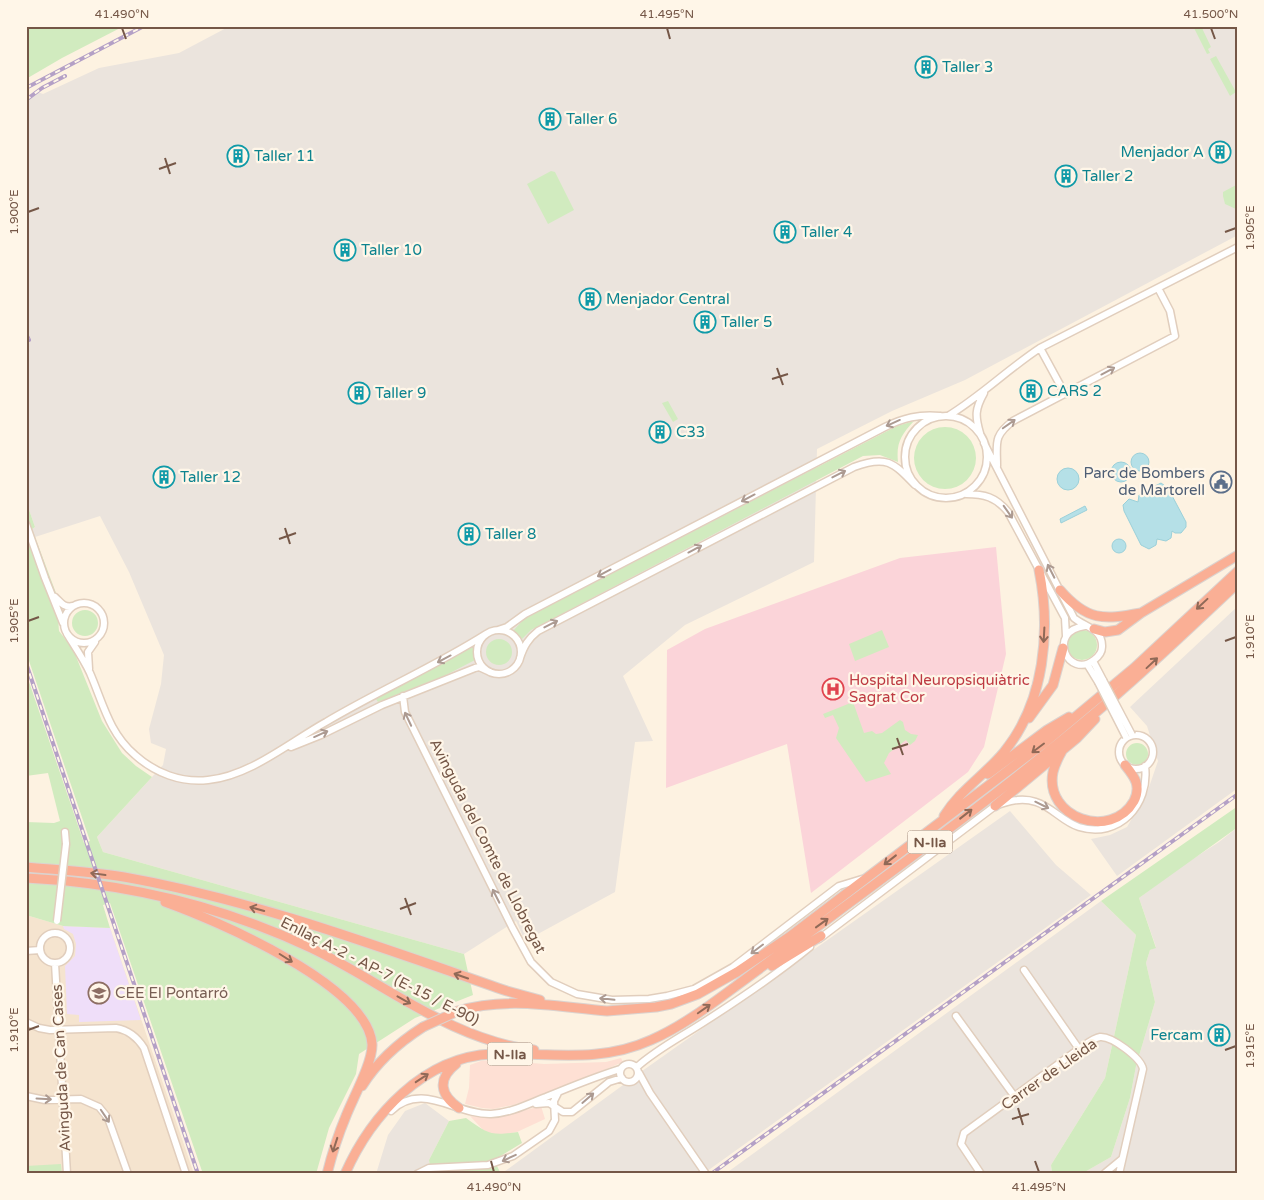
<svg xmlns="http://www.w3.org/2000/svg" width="1264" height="1200" font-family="'Varela Round',sans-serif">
<rect width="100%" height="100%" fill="#fdf2e1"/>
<path fill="#f5e4cf" d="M26 915 63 926 110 928 194 1174H26Z"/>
<path fill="#fee0d4" d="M621 1058 623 1062 554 1091 513 1105 493 1109 482 1108 465 1104 469 1088 470 1065 481 1061 494 1060 544 1064 606 1062Z
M541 1106 545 1119 517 1132 502 1135H493L484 1131 470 1116 494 1118Z"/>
<path fill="#ebe4dd" d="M230 26H1238V235L965 380 892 411 817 449 814 562 685 625 623 676 653 741 635 742 615 892 525 941 516 921 464 954 103 852 97 837 163 765 166 749 151 743 149 729 161 684 164 655 129 572 100 516 35 537 32 529 35 527 26 501V97L35 91 43 94 99 68 179 53Z
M1238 606V788L1117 876 1091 839 1110 835 1127 827 1147 793 1158 761 1147 726 1130 707Z
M1010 811 1056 865 1091 895 703 1174H501L645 1069Z
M1238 827V1174H725L1101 901 1136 935 1105 1078 1051 1165 1052 1173H1083L1111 1157 1130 1098 1136 1066 1155 1002 1146 963 1150 950 1156 947 1139 898 1182 866 1219 842Z
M425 1103 449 1121 429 1160 431 1174H376L388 1135 405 1111Z"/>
<path fill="#efdef9" d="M63 926 110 928 141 1020 79 1022V1015L67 1014 65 966 75 956 76 944 73 934 64 929Z"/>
<path fill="#fbd4d9" d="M996 547 1006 654 984 747 968 772 811 893 787 744 666 788 667 650 705 629 900 558Z"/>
<path fill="#d1ebbf" d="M26 26H124L62 58 26 79Z
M1193 26H1201L1211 47 1208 49 1210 53 1207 54Z
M1216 56 1236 92 1230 96 1210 59Z
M551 171 555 172 574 210 548 224 527 184Z
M1238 184V208L1236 209 1225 204 1223 196V192Z
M668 401 678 419 673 422 662 403Z
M914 421C901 435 896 443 898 462L880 455 863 456 531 630 522 639 513 631 524 619 897 426Z
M914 458a31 31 0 1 1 62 0a31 31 0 1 1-62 0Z
M26 501 35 527 32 529 56 593 59 631 73 649 102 721 122 753 136 766 152 777 97 837 103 852 464 954 473 995 415 1018 359 1054 356 1074 329 1128 316 1174H203L110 903 103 905 110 928 63 926 26 915V822L54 823 60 821 48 773 26 776V673L84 843 90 841 26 652Z
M72 623a13 13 0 1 1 26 0a13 13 0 1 1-26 0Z
M882 630 889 647 855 661 849 644Z
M1067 645a15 15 0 1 1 30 0a15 15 0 1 1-30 0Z
M486 652a13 13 0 1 1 26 0a13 13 0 1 1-26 0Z
M474 646 475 660 446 675 378 702 376 699Z
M853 702 864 733 872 731 876 734 882 733 900 720 903 722 905 730 911 734 918 735 915 741 910 745 906 740 889 753 884 763 891 774 866 782 836 738 839 728 833 715 825 718 823 714Z
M1126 754a11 11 0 1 1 22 0a11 11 0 1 1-22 0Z
M1238 806V827L1139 898 1156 948 1150 950 1146 963 1155 1002 1136 1066 1130 1098 1111 1157 1083 1173H1052L1051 1165 1105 1078 1136 935 1101 901Z
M466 1118C488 1134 491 1136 518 1132L522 1143 494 1160 501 1174H431L429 1160 449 1121Z
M61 1164 62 1174H26V1166Z"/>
<path fill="#b5e0e7" stroke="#9bd0d9" d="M1131 462a9 9 0 1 1 18 0a9 9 0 1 1-18 0Z
M1111 472a10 10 0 1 1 20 0a10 10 0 1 1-20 0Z
M1057 479a11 11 0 1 1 22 0a11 11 0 1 1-22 0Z
M1161 483 1168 488 1186 522V527L1181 533H1175L1172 531 1171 538 1166 541 1157 539 1156 545 1149 549 1141 545 1124 511 1123 505 1129 499 1138 502 1139 495 1143 491 1152 494 1153 487Z
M1085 506 1087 510 1061 523 1060 519Z
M1112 546a7 7 0 1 1 14 0a7 7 0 1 1-14 0Z"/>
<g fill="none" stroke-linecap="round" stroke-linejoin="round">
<g stroke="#e1cebd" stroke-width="9">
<path id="minor" d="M1040 348 1065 394
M905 457a41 41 0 1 1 82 0a41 41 0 1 1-82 0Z
M948 416C981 396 1008 369 1040 348L1238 247
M980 433C975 416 975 409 984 393
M984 443 1074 618C1085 627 1103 629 1102 647 1102 653 1098 657 1094 660 1068 680 1046 631 1085 626
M997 466C997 443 993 436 1013 421L1175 336 1170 311 1158 288
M966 494C984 494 996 497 1008 512L1065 618 1066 636
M26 524 45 578 63 623
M55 597C61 603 64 608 73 606
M64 623a20 20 0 1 1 40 0a20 20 0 1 1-40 0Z
M498 630 507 627 525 614 885 427C903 418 919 414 940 416
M477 652a22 22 0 1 1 44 0a22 22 0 1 1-44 0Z
M67 634C75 647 84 660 90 673 103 703 109 733 135 755 155 773 181 783 208 780 250 776 290 742 326 722 378 691 434 667 486 634
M520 658C524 646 528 639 538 631L854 467C886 455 893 462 915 485
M1093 661 1103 680
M1087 664 1098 682
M89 669 88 652 95 642
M403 696 405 712 512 927 531 962 551 982 577 994 612 1000 649 999 667 996 694 989 733 967 839 886 862 879
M1119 752a17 17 0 1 1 34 0a17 17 0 1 1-34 0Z
M291 747 321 735 382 705 475 668 479 667 490 672
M65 832 66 844
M40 948a15 15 0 1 1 30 0a15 15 0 1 1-30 0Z
M819 939 995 806C1008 801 1022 797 1036 802 1052 807 1063 822 1079 827 1119 839 1150 805 1145 766
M26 951 40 950
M55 963 67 1174
M1024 970 1079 1049
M956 1016 1015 1097
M26 1022 39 1028 50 1030 116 1028C128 1030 137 1037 144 1048L186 1174
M620 1073a9 9 0 1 1 18 0a9 9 0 1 1-18 0Z
M637 1067C657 1049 681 1037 704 1022 740 999 777 974 810 947
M639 1073 650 1093 706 1174
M26 1096 45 1100 81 1099 99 1107 108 1118 128 1174
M536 1104 549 1103 563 1112H572L609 1082 622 1078
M391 1111C422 1081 456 1115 491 1114 511 1113 528 1104 546 1097 570 1087 595 1077 620 1069
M1105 1173 1122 1159
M417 1174 429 1168 488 1165 513 1156 549 1131 555 1120 554 1101 558 1093
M981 1174 961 1144 964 1133 1079 1049C1085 1045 1093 1038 1100 1037 1112 1036 1141 1058 1143 1069L1119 1174"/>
</g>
<g stroke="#dbd3cf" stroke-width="11">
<path id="highway" d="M1060 590C1087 621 1103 620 1141 613
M1094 629 1105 632 1118 630 1141 613 1238 555
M1029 718 1053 685 1063 648
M1062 751C1058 758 1055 764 1053 772 1044 818 1111 841 1134 801 1137 795 1138 788 1136 782 1134 776 1129 770 1125 765
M988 774 1047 730 1069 717
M995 806 1077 738 1095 719
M944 816C960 790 985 775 1004 752 1045 702 1051 630 1039 570
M26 867C59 870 92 872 124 877 255 900 382 948 507 991L540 1000
M26 878C124 883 222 906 311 948 385 983 450 1040 534 1050
M165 902C215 920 368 985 372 1044 373 1062 353 1098 346 1116 338 1135 332 1154 327 1174
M772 966 821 936
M458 1011C507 996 557 1007 607 1011L656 1007 671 1004 698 994 737 972 789 937 1043 744 1134 668 1238 571
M456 1064C437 1079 440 1095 459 1108
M362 1086C377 1062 398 1043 423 1027
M345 1174C371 1115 424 1057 492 1054 548 1052 598 1064 651 1040 681 1027 709 1006 736 986 764 965 792 945 821 924 920 851 1021 777 1115 696 1157 660 1197 621 1238 583"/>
</g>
<use href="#minor" stroke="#fff" stroke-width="6"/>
<use href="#highway" stroke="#faaf95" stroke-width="9"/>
<g stroke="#b4a0c6" stroke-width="4">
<path id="rail" d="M26 88 144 26
M26 100 42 88 65 76
M26 334 29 340
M26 663 198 1174
M711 1174 1238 794"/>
</g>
<use href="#rail" stroke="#fff6e8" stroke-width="2" stroke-dasharray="5.5" stroke-linecap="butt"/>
<g stroke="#e1cebd" stroke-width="9" stroke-linecap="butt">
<path id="minor-bridge" d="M1103 680 1132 735
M1098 682 1126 737
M57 921 66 844"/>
</g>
<g stroke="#dbd3cf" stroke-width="11" stroke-linecap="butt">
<path id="highway-bridge" d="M423 1027 458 1011"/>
</g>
<use href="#minor-bridge" stroke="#fff" stroke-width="6"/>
<use href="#highway-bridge" stroke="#faaf95" stroke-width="9"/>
</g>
<defs><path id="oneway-shaft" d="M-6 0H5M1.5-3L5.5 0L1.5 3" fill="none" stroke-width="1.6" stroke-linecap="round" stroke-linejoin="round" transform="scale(1.25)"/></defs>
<g stroke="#ac9a91">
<use href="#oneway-shaft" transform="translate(1108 371) rotate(-28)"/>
<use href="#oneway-shaft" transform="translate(893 423) rotate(156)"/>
<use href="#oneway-shaft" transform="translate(1009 424) rotate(-35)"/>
<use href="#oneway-shaft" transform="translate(839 474) rotate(-27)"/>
<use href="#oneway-shaft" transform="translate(748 498) rotate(152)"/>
<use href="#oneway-shaft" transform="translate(1008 512) rotate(55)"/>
<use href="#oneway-shaft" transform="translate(695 549) rotate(-28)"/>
<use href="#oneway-shaft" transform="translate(1051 571) rotate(-117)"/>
<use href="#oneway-shaft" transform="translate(604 573) rotate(152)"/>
<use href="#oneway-shaft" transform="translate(551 624) rotate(-27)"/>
<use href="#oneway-shaft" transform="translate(444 659) rotate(152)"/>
<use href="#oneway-shaft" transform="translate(408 719) rotate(-115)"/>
<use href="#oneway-shaft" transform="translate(321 734) rotate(-24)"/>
<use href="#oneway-shaft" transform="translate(1042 805) rotate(26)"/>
<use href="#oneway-shaft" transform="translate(496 896) rotate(-117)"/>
<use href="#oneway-shaft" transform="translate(757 949) rotate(143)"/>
<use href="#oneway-shaft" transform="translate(607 999) rotate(-174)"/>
<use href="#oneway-shaft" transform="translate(588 1098) rotate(-41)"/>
<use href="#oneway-shaft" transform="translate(44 1099) rotate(3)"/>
<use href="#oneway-shaft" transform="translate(105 1116) rotate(56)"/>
<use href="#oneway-shaft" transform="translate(509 1158) rotate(155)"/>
</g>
<g stroke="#906957">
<use href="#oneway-shaft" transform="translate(1202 604) rotate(137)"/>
<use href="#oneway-shaft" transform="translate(1044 635) rotate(93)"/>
<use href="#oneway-shaft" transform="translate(1152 663) rotate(-43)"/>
<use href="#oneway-shaft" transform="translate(1038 748) rotate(143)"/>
<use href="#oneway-shaft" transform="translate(966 814) rotate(-38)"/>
<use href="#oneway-shaft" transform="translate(890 860) rotate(142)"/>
<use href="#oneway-shaft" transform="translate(98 874) rotate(-172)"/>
<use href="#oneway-shaft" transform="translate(257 909) rotate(-164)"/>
<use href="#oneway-shaft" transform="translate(822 923) rotate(-36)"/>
<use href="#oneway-shaft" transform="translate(286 958) rotate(32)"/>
<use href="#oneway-shaft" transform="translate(461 976) rotate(-161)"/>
<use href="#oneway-shaft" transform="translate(404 1000) rotate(29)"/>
<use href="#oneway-shaft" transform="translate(704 1009) rotate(-35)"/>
<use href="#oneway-shaft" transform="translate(422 1078) rotate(-33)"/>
<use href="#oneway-shaft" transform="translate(335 1145) rotate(108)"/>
</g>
<path fill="none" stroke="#755747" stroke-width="2" d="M122 28 126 39M667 28 670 39M1211 28 1215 39M165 158 170 174M159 169 176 163M28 212 39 208M1225 232 1236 228M777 368 783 385M772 379 788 374M285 528 290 544M279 539 296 533M28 621 39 617M1225 641 1236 637M897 738 903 755M892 749 908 744M405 898 411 915M400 909 416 903M28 1030 39 1026M1225 1050 1236 1046M1018 1108 1023 1125M1012 1119 1029 1114M491 1161 494 1172M1035 1161 1039 1172"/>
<defs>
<g id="building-ring" transform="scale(1.125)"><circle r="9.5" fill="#fff6e8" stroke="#0f9aa8" stroke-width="1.5"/><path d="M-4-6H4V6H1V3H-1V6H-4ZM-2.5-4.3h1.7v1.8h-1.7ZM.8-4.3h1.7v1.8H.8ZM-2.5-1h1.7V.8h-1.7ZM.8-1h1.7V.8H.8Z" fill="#0f9aa8"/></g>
<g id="civic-ring" transform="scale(1.125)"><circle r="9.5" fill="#fff6e8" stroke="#5c6f8a" stroke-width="1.5"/><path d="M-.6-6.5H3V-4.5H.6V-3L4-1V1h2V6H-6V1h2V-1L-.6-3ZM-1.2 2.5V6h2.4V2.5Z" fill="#5c6f8a"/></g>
<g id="hospital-ring" transform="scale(1.125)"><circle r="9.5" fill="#fff6e8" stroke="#e0444e" stroke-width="1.5"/><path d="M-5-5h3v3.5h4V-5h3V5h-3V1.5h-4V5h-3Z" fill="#e0444e"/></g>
<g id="school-ring" transform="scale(1.125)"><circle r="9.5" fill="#fff6e8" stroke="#8d6e63" stroke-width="1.5"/><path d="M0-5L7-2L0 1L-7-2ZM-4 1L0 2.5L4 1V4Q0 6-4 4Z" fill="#8d6e63"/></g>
</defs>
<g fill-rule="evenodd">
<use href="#building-ring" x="926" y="67"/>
<use href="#building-ring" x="550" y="119"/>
<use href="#building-ring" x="1220" y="152"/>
<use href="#building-ring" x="238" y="156"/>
<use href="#building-ring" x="1066" y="176"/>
<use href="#building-ring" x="785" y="232"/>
<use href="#building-ring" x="345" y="250"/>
<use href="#building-ring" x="590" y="299"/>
<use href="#building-ring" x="705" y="322"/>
<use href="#building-ring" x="1031" y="391"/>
<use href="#building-ring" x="359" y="393"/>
<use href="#building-ring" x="660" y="432"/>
<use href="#building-ring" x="164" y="477"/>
<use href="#civic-ring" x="1221" y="482"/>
<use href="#building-ring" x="469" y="534"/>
<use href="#hospital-ring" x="833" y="689"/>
<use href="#school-ring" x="99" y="993"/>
<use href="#building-ring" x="1219" y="1035"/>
</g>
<g text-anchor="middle" stroke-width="4.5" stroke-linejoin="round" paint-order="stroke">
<g fill="#fff6e8" stroke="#9e8777" stroke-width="1">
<rect x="907.5" y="830.5" width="45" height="23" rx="4"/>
<rect x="487.5" y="1042.5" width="45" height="23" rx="4"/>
</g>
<g font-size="14" font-weight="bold" fill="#755747">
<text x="930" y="847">N-IIa</text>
<text x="510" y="1059">N-IIa</text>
</g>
<g font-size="15" fill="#0d838f" stroke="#fff6e8" text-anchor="start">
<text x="942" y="72">Taller 3</text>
<text x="566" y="124">Taller 6</text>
<text x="1204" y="157" text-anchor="end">Menjador A</text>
<text x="254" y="161">Taller 11</text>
<text x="1082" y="181">Taller 2</text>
<text x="801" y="237">Taller 4</text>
<text x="361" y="255">Taller 10</text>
<text x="606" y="304">Menjador Central</text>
<text x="721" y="327">Taller 5</text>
<text x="1047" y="396">CARS 2</text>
<text x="375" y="398">Taller 9</text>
<text x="676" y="437">C33</text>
<text x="180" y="482">Taller 12</text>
<text x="485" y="539">Taller 8</text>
<text x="1203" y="1040" text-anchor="end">Fercam</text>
</g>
<g font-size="15" fill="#4e5e75" stroke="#fff6e8" text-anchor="end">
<text x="1205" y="478">Parc de Bombers<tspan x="1205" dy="17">de Martorell</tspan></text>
</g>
<g font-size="15" fill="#be3a42" stroke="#fff6e8" text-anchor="start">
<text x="849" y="685">Hospital Neuropsiquiàtric<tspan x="849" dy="17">Sagrat Cor</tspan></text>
</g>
<g font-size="15" fill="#755747" stroke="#fff6e8">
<text transform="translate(488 846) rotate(63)" y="5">Avinguda del Comte de Llobregat</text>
<text transform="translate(380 971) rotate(27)" y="5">Enllaç A-2 - AP-7 (E-15 / E-90)</text>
<text transform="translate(61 1068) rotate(-93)" y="5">Avinguda de Can Cases</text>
<text transform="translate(1049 1074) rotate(-35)" y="5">Carrer de Lleida</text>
</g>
<g font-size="15" fill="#785e54" stroke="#fff6e8" text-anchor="start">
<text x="115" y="998">CEE El Pontarró</text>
</g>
</g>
<rect width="1264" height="1200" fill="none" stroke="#fff6e8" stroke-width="55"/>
<rect x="28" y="28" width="1208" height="1144" fill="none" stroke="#755747" stroke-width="2"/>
<g font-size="12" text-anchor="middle" fill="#755747">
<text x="122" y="18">41.490°N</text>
<text x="667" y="18">41.495°N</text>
<text x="1211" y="18">41.500°N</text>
<text transform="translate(14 212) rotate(-90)" y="4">1.900°E</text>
<text transform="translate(1250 228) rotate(-90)" y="4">1.905°E</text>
<text transform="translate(14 621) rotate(-90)" y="4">1.905°E</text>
<text transform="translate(1250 637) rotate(-90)" y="4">1.910°E</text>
<text transform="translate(14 1030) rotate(-90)" y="4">1.910°E</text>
<text transform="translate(1250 1046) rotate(-90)" y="4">1.915°E</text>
<text x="494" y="1191">41.490°N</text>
<text x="1039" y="1191">41.495°N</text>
</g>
</svg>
